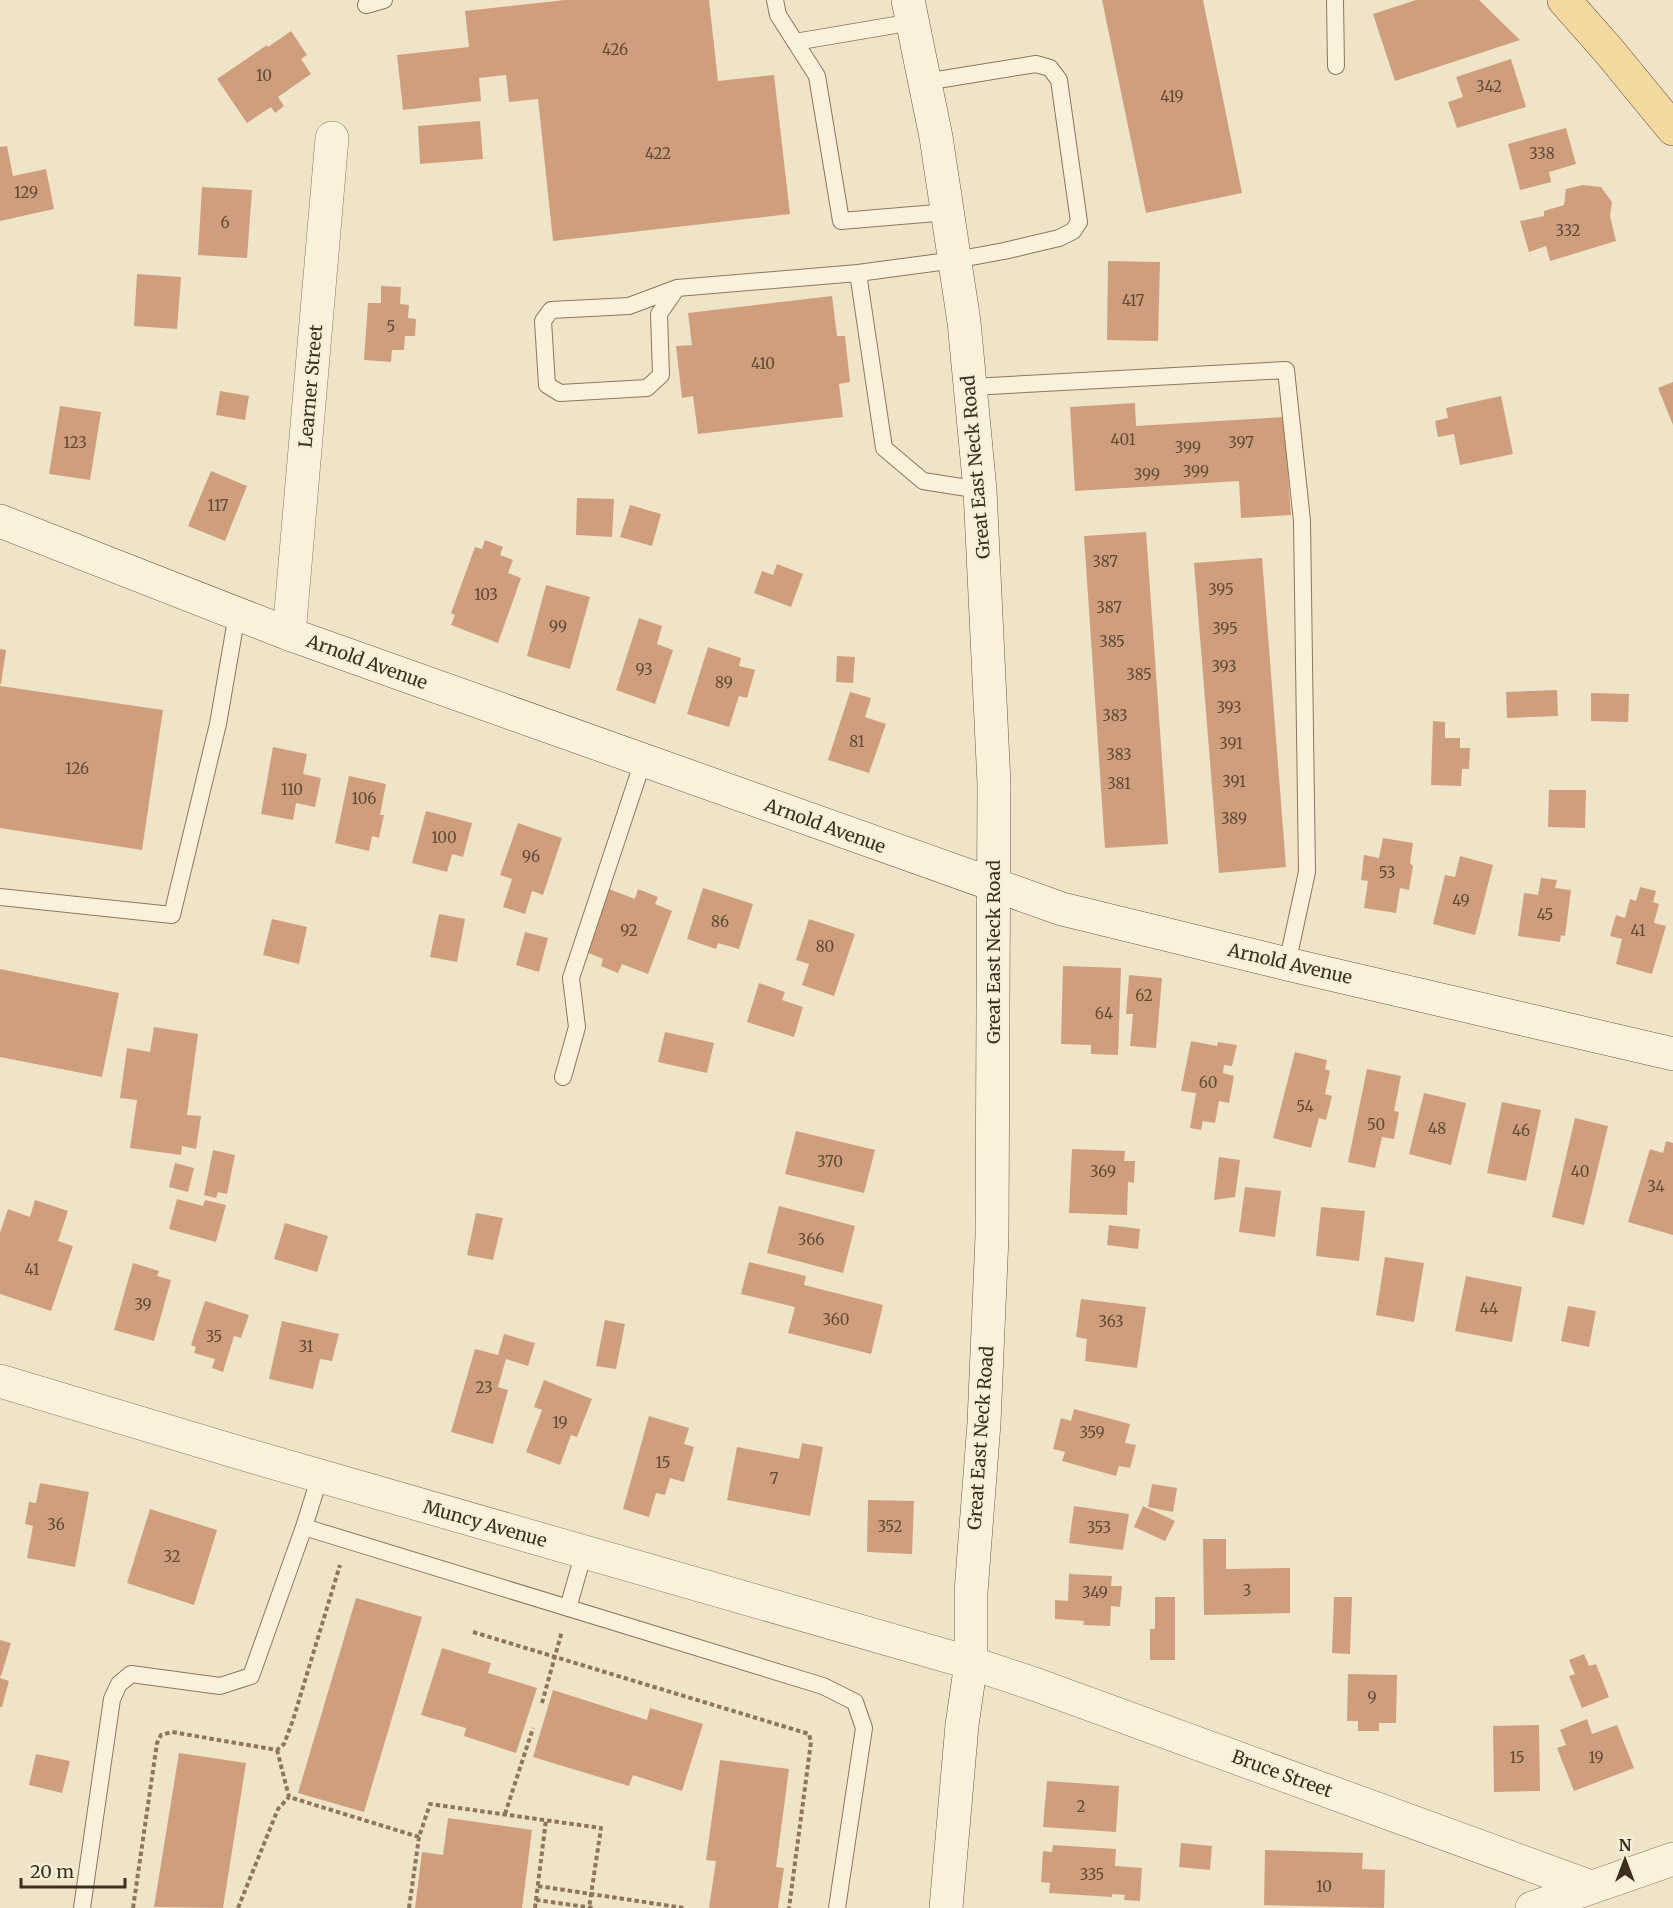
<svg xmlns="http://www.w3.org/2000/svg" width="1673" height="1908" font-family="Merriweather,serif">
<rect width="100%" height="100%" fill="#f0e4c8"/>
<path fill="#cf9f7d" d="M565 0H709L718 81 774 75 790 214 553 241 538 99 509 102 506 75 479 78 481 101 403 110 397 55 469 47 465 11Z
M1102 0H1203L1242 193 1146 213Z
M1416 0H1479L1520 40 1395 81 1373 14Z
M291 31 307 55 301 59 311 74 278 97 284 106 275 113 271 107 247 123 217 79 267 45 268 47Z
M1511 59 1526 107 1457 128 1448 102 1463 97 1456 77Z
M480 121 483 159 420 164 418 126Z
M1566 128 1576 164 1549 172 1551 182 1520 190 1508 144Z
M7 146 13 176 46 169 54 209 0 221V147Z
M1583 185 1601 187 1612 202 1610 216 1616 241 1550 261 1546 246 1529 252 1520 221 1544 216V211L1564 205 1566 189Z
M202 187 252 190 247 258 198 255Z
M1108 261 1160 262 1158 341 1107 340Z
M137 274 181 277 177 329 134 326Z
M381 286 401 287 400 304 409 305 408 318 416 319 415 336H405L404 350H392L391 362 364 360 368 303H381Z
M832 296 837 336H845L850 382 839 384 843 417 698 434 693 396 682 398 676 346 692 345 688 313Z
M1673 382V425L1658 388Z
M220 391 249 396 245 420 216 415Z
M1501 396 1513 454 1460 465 1454 434 1438 437 1435 421 1448 418 1446 408Z
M1135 403 1136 426 1284 417 1291 515 1241 518 1239 481 1075 491 1070 407Z
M60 406 101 412 90 480 49 474Z
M211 471 247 486 225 541 188 526Z
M577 498 614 499 612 537 576 535Z
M630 505 661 514 652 546 620 537Z
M1146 532 1168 844 1105 848 1084 536Z
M485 540 503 547 500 555 513 560 508 573 521 578 498 643 451 625 455 615 451 613 475 547 482 549Z
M1262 558 1286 867 1219 873 1194 563Z
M777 564 803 574 791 607 754 593 762 571 773 575Z
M546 585 590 597 570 669 527 656Z
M639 618 662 626 657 644 673 650 655 704 616 690Z
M708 647 741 658 739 666 755 670 747 698 739 696 729 727 687 714Z
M0 649 6 650 1 684H0Z
M837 656 855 657 853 683 836 682Z
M0 686 163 710 142 850 0 828Z
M1557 690 1558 716 1507 718 1506 692Z
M850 692 871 698 865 717 886 724 869 773 828 760Z
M1591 693 1629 694 1628 722 1591 721Z
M1433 721 1445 722V738H1460V748H1470L1469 769H1462L1461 786 1431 785Z
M273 747 307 754 303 774 321 778 315 807 296 803 293 820 261 814Z
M349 776 386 784 380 815H384L379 838 372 836 369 851 335 843Z
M1549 790H1586L1585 828 1548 827Z
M426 811 472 823 463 857 452 854 447 872 412 863Z
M518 823 562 838 543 895 532 891 525 914 503 907 512 879 500 875Z
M1383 838 1413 843 1410 863 1413 866 1409 890 1400 888 1396 913 1364 908 1368 881 1361 880 1364 855 1379 858Z
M1460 856 1493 865 1475 935 1433 924 1445 875 1455 877Z
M1541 878 1557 880 1555 888 1571 890 1565 936 1561 935 1560 942 1518 936 1524 893 1538 895Z
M1640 887 1656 891 1653 902 1659 904 1654 923 1666 926 1652 974 1616 964 1622 939 1610 936 1616 915 1625 918 1630 899 1636 901Z
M703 888 753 904 739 949 718 943 716 949 687 939Z
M609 889 635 899 638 889 658 897 655 904 672 911 648 974 622 964 618 973 601 966 603 959 584 951Z
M439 914 465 919 457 962 430 957Z
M272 919 307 927 299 964 263 955Z
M809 919 855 934 834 996 802 985 809 964 796 960Z
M525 932 548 938 539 972 516 965Z
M1063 966 1121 968 1118 1055 1091 1054V1045L1061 1044Z
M0 969 119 993 102 1077 0 1057Z
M1129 975 1162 978 1156 1048 1130 1046 1133 1014H1126Z
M759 983 785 992 782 1000 803 1007 794 1037 747 1022Z
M154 1027 198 1034 187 1115 201 1116 196 1149 182 1146 181 1155 130 1148 137 1100 120 1098 127 1048 150 1052Z
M665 1032 714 1043 707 1073 658 1062Z
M1191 1041 1217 1046 1218 1042 1237 1045 1232 1066 1224 1065 1223 1073 1234 1076 1229 1103 1219 1101 1215 1123 1203 1121 1201 1130 1190 1128 1196 1093 1181 1091Z
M1295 1052 1327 1060 1325 1069 1330 1071 1325 1094 1332 1096 1326 1120 1319 1118 1311 1148 1273 1138Z
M1367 1069 1401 1076 1394 1111 1399 1112 1394 1139 1382 1137 1375 1168 1348 1162Z
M1424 1093 1466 1103 1451 1165 1409 1154Z
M1502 1102 1541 1110 1526 1181 1487 1173Z
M1575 1118 1608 1126 1584 1225 1552 1217Z
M796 1131 875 1150 864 1193 785 1174Z
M1666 1141 1673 1143V1235L1628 1222 1650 1149 1663 1153Z
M1072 1149 1125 1151 1124 1161H1135L1134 1183 1128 1182 1127 1215 1069 1213Z
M213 1150 235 1155 227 1194 218 1192 216 1198 204 1195Z
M1219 1157 1240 1160 1235 1197 1214 1200Z
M175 1163 194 1168 188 1192 169 1187Z
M1245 1187 1281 1191 1275 1237 1239 1232Z
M177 1199 203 1206 205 1200 226 1205 216 1242 169 1229Z
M35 1200 68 1211 58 1241 73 1246 51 1311 0 1294V1233L8 1209 30 1217Z
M779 1206 855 1226 843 1273 767 1253Z
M1321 1207 1365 1211 1359 1261 1316 1256Z
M476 1213 503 1218 493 1260 467 1255Z
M285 1223 328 1236 317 1272 274 1259Z
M1109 1225 1140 1229 1138 1249 1107 1245Z
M1385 1257 1424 1263 1414 1322 1376 1315Z
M749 1262 806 1276 804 1285 883 1305 871 1354 788 1333 795 1307 741 1294Z
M133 1263 159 1271 157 1276 171 1280 154 1341 114 1330Z
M1466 1276 1522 1287 1512 1342 1455 1331Z
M1081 1299 1146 1307 1137 1368 1085 1361 1087 1339 1076 1337Z
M205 1301 249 1315 241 1338 234 1336 223 1372 212 1368 215 1359 194 1353 196 1347 191 1345Z
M1568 1306 1596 1311 1589 1347 1561 1341Z
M605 1320 625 1324 616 1369 596 1366Z
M282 1321 339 1334 332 1361 320 1359 313 1389 269 1379Z
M504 1334 535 1343 528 1366 506 1359 498 1387 508 1390 493 1444 451 1432 475 1349 498 1355Z
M544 1380 592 1399 577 1437 571 1435 560 1465 526 1452 542 1410 534 1407Z
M1074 1409 1130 1424 1125 1443 1136 1445 1130 1468 1119 1466 1116 1476 1062 1461 1065 1452 1053 1449 1061 1418 1071 1421Z
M649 1416 689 1428 684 1444 694 1447 684 1482 670 1478 665 1495 656 1493 649 1517 623 1509Z
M802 1443 823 1447 810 1516 727 1500 737 1447 799 1459Z
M40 1483 89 1492 75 1567 27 1558 33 1526 25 1524 29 1502 36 1503Z
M1152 1484 1177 1488 1173 1512 1148 1507Z
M868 1500 914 1501 912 1554 867 1552Z
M1074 1506 1129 1514 1123 1550 1069 1543Z
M1143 1506 1175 1521 1165 1541 1134 1527Z
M150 1509 217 1530 194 1605 127 1583Z
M1203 1539H1226V1569L1290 1568V1613L1204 1615Z
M1069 1574 1112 1576 1111 1586H1122L1120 1607 1111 1606 1110 1626 1083 1625 1084 1621 1055 1619V1600L1068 1601Z
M1155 1597H1175V1660H1150V1629H1155Z
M1334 1597H1352L1350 1654 1332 1653Z
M356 1598 422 1617 364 1812 298 1793Z
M0 1640 11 1643 1 1676H0Z
M442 1648 491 1663 488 1673 537 1688 516 1753 464 1736 466 1728 421 1715Z
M1584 1654 1589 1666 1596 1664 1609 1697 1582 1708 1569 1676 1575 1674 1569 1660Z
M1348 1674 1397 1675 1396 1723H1379V1731H1358V1721H1347Z
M0 1678 9 1681 2 1707H0Z
M553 1690 647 1720 650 1708 703 1724 682 1791 633 1775 629 1786 533 1757Z
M1587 1719 1592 1734 1617 1725 1634 1768 1574 1791 1557 1748 1566 1745 1560 1730Z
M1539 1725 1540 1791 1494 1792 1493 1726Z
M179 1753 246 1763 223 1908 154 1907Z
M36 1754 70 1761 62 1793 29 1785Z
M720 1760 789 1769 776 1867 784 1868 778 1908H709L716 1861 706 1860Z
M1047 1781 1119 1786 1116 1832 1043 1827Z
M448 1818 532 1830 522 1908H415L422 1852 443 1855Z
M1181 1843 1212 1846 1210 1870 1179 1867Z
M1053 1845 1116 1849 1115 1866 1142 1868 1140 1901 1124 1900 1125 1895 1112 1894V1897L1049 1893 1050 1883 1041 1882 1043 1851 1052 1852Z
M1265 1850 1363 1853 1362 1869 1385 1870 1384 1908 1264 1905Z"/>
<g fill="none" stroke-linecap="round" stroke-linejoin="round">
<g stroke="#8d765c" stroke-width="18">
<path id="lane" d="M775 0 778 15 817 76 841 221 948 212
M1335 0 1336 66
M366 5 384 0
M795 42 913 22
M925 82 1036 64 1050 68 1059 80 1079 222 1073 231 1059 238 1004 251 955 260 858 273 884 448 923 481 980 490
M677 288 659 314 661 375 647 388 560 393 547 385 543 321 551 310 629 306 677 288 858 273
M971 387 1286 370 1302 521 1307 872 1287 964
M0 897 172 915 218 724 237 614
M563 1077 577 1027 571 978 643 761
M304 1527 823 1686 855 1702 864 1728 837 1908
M568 1608 584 1552
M82 1908 112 1699 119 1684 131 1674 220 1686 251 1676 304 1527 320 1476"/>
</g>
<g stroke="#8d765c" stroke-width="34">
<path id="street" d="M289 634 332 138
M0 1381 247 1455 971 1663 1037 1685 1591 1887
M1532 1908 1673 1859"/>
</g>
<g stroke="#6f573f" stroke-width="34">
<path id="secondary" d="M908 0 936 137 964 322 980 490 994 784 992 1236 984 1423 971 1592V1663L962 1725 946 1908
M0 521 289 634 1062 909 1287 964 1673 1054"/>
</g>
<g stroke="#5b4430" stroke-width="34">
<path id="primary" d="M1564 0 1609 51 1673 129"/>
</g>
<path stroke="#8d765c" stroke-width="4" stroke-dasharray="4.5 3" stroke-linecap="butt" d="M473 1632 809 1734 811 1742 789 1908
M542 1703 562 1631
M277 1750 289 1797 419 1837 430 1804 601 1828 589 1908
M505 1814 533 1728
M538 1886 684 1908
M536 1900 594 1908
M133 1908 157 1743 161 1735 172 1732 277 1750 284 1744 293 1720 340 1565
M238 1908 278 1809 289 1797
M409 1908 419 1837
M535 1908 546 1820"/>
<use href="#lane" stroke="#faf1dc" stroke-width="16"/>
<use href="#street" stroke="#faf1dc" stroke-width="33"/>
<use href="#secondary" stroke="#faf1dc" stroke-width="33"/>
<use href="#primary" stroke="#f3d9a0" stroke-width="33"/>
</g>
<g text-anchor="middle" stroke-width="4.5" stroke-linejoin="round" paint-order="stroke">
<g font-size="15" fill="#624a37">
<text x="615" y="55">426</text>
<text x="264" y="81">10</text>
<text x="1489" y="92">342</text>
<text x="1172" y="102">419</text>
<text x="658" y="159">422</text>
<text x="1542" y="159">338</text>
<text x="26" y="198">129</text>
<text x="225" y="228">6</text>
<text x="1568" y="236">332</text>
<text x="1133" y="306">417</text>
<text x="391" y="332">5</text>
<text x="763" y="369">410</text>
<text x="1123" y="445">401</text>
<text x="75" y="448">123</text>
<text x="1241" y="448">397</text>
<text x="1188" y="453">399</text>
<text x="1196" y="477">399</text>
<text x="1147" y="480">399</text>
<text x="218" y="511">117</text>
<text x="1105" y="567">387</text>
<text x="1221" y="595">395</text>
<text x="486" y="600">103</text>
<text x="1109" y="613">387</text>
<text x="558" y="632">99</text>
<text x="1225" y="634">395</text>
<text x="1112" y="647">385</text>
<text x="1224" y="672">393</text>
<text x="644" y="675">93</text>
<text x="1139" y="680">385</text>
<text x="724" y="688">89</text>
<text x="1229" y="713">393</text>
<text x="1115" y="721">383</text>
<text x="857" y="747">81</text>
<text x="1231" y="749">391</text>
<text x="1119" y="760">383</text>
<text x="77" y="774">126</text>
<text x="1234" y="787">391</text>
<text x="1119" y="789">381</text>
<text x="292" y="795">110</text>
<text x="364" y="804">106</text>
<text x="1234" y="824">389</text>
<text x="444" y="843">100</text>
<text x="531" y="862">96</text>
<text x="1387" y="878">53</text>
<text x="1461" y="906">49</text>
<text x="1545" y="920">45</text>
<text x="720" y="927">86</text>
<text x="629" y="936">92</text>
<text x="1638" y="936">41</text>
<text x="825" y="952">80</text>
<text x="1144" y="1001">62</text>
<text x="1104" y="1019">64</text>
<text x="1208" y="1088">60</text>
<text x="1305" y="1112">54</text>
<text x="1376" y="1130">50</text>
<text x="1437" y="1134">48</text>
<text x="1521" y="1136">46</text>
<text x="830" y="1167">370</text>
<text x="1103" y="1177">369</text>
<text x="1580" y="1177">40</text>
<text x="1656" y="1192">34</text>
<text x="811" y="1245">366</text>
<text x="32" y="1275">41</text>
<text x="143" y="1310">39</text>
<text x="1489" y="1314">44</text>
<text x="836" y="1325">360</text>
<text x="1111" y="1327">363</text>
<text x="214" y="1342">35</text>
<text x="306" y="1352">31</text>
<text x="484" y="1393">23</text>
<text x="560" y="1428">19</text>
<text x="1092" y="1438">359</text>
<text x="663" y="1468">15</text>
<text x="774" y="1484">7</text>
<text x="56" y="1530">36</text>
<text x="890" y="1532">352</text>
<text x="1099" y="1533">353</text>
<text x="172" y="1562">32</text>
<text x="1247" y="1596">3</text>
<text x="1095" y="1598">349</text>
<text x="1372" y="1703">9</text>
<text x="1517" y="1763">15</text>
<text x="1596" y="1763">19</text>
<text x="1081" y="1812">2</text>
<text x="1092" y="1880">335</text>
<text x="1324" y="1892">10</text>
</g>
<g font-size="18" fill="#3d2e20" stroke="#f7eed8">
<text transform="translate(311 386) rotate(-85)" y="6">Learner Street</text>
<text transform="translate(976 467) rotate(-95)" y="6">Great East Neck Road</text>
<text transform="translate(367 662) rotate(20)" y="6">Arnold Avenue</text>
<text transform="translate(825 826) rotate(20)" y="6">Arnold Avenue</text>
<text transform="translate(994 952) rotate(-90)" y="6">Great East Neck Road</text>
<text transform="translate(1290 964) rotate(13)" y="6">Arnold Avenue</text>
<text transform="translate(981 1438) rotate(-86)" y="6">Great East Neck Road</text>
<text transform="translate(485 1524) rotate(16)" y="6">Muncy Avenue</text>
<text transform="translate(1282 1774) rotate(20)" y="6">Bruce Street</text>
</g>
</g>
<g transform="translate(1625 1860)" stroke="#f7eed8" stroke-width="4.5" paint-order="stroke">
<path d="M0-4.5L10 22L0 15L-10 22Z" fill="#3d2e20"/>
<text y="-9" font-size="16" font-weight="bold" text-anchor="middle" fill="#3d2e20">N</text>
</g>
<path d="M21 1878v9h104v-9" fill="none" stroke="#3d2e20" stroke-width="3"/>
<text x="30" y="1878" font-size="18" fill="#3d2e20" stroke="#f7eed8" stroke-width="4.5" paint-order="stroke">20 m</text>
</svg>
